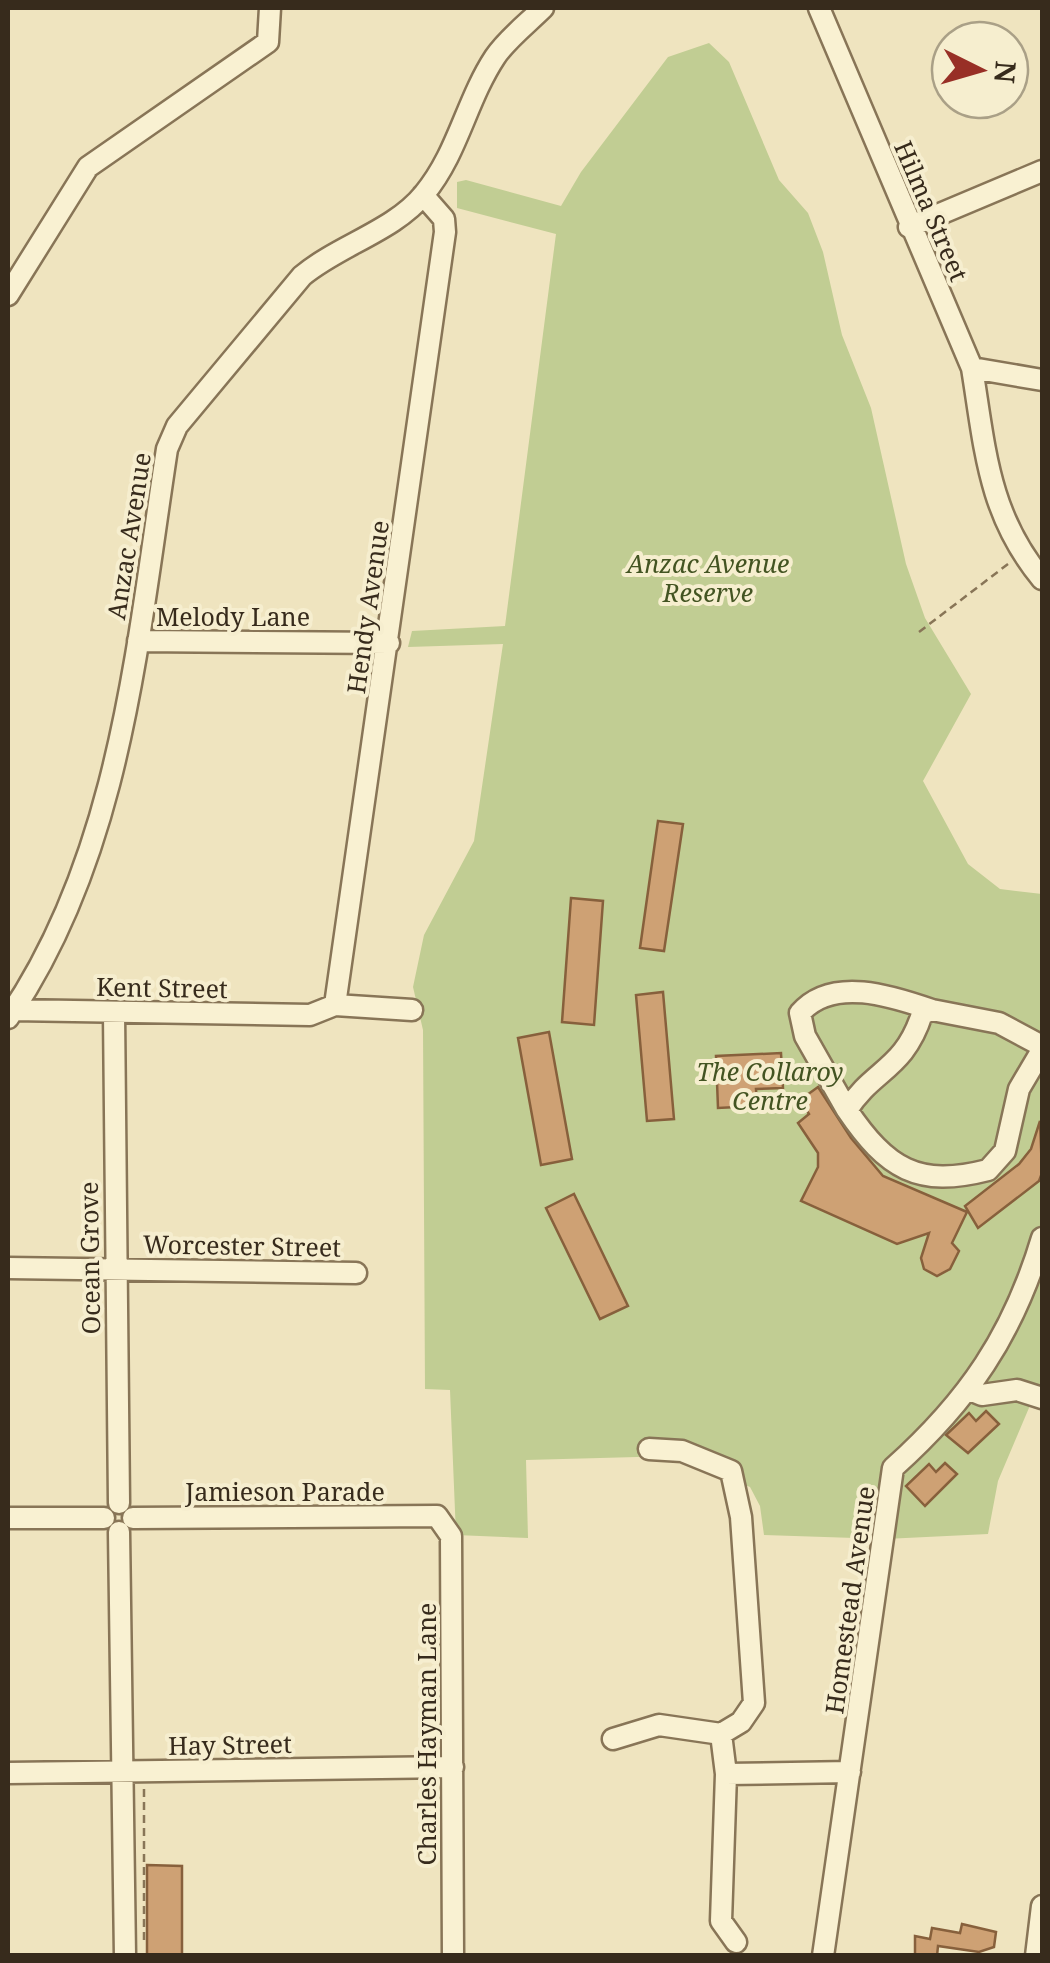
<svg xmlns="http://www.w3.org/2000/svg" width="1050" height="1963" font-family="'Noto Serif',serif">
<rect width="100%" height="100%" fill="#efe4bf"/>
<path fill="#c1cd93" d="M709 43 729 62 779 180 808 213 823 252 842 335 871 408 906 564 925 618 971 694 923 781 968 864 1000 889 1042 894V1392L1034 1396 998 1481 988 1534 885 1539 764 1535 760 1506 750 1487 674 1456 526 1460 528 1538 456 1535 450 1390 425 1389 423 1030 413 987 424 935 474 841 503 644 408 647 412 631 505 626 556 234 457 208V182L466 180 561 206 581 172 668 57Z"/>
<path fill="#cea174" stroke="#87603c" stroke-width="2.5" d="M658 821 683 824 664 951 640 948Z
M571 898 603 901 594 1025 562 1022Z
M663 992 674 1119 647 1121 636 995Z
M549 1032 572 1159 541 1165 518 1038Z
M781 1053 783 1088 756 1089 757 1106 718 1108 716 1056Z
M818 1087 851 1138 883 1176 967 1212 952 1243 959 1251 950 1269 937 1276 924 1269 921 1258 929 1233 897 1244 801 1201 818 1167V1153L798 1123 809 1114 800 1100Z
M1040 1121 1042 1173 1039 1181 978 1228 965 1206 1019 1164 1031 1149Z
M574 1194 628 1306 600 1319 546 1208Z
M986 1411 999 1424 968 1453 946 1435 969 1413 976 1421Z
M945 1463 957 1474 925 1506 906 1486 929 1464 936 1472Z
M147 1865 182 1866V1956H147Z
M962 1924 996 1932 994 1947 979 1952 938 1946 937 1956H915V1936L930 1939 932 1928 960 1933Z"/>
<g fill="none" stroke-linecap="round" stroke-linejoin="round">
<g stroke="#887557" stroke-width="25">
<path id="minor" d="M819 8 972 368 1042 380
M909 227 1042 171
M8 295 88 167 268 42 270 8
M972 368C985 448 988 514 1042 579
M138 641 389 643
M335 1005 412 1010
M13 1010 310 1015 335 1005 445 232 444 219 423 195
M114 1013 119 1503
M8 1018C121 853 137 643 167 449L177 426 302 276C339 245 394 231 424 194 458 153 466 101 495 57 507 39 528 23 543 8
M1042 1046 999 1023 932 1010 922 1014C904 1070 873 1069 847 1110 887 1169 918 1188 988 1170L1005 1151 1019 1089 1042 1050
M847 1110 805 1036 800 1013C832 976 892 996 932 1010
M8 1268 356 1273
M970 1390 982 1395 1017 1390 1042 1398
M649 1449 682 1451 731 1471 741 1517 754 1703 741 1722 721 1734 726 1774 721 1921 736 1942
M8 1518H104
M133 1518 437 1516 451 1536 453 1956
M119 1532 125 1956
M613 1739 659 1725 721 1734
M8 1773 453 1767
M726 1774 850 1772
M823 1956 893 1468C968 1401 1013 1335 1042 1238
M1036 1956 1042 1906"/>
</g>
<path stroke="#887557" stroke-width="2.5" stroke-dasharray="8 5" stroke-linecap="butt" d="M919 632 1008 564
M144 1940V1788"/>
<use href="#minor" stroke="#f9f1d2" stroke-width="20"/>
</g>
<g text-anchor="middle" stroke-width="8" stroke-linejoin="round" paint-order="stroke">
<g font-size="25" fill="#372b1c" stroke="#f6eecf">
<text transform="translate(931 211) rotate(67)" y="9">Hilma Street</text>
<text transform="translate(129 536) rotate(-81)" y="9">Anzac Avenue</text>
<text transform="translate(368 607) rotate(-82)" y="9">Hendy Avenue</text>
<text x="233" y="626">Melody Lane</text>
<text transform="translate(162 988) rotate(1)" y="9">Kent Street</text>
<text transform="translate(242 1246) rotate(1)" y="9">Worcester Street</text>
<text transform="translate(90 1258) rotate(-91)" y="9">Ocean Grove</text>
<text x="285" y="1501">Jamieson Parade</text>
<text transform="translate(850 1600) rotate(-82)" y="9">Homestead Avenue</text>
<text transform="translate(427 1734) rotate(-90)" y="9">Charles Hayman Lane</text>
<text transform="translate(230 1745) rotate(-1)" y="9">Hay Street</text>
</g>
<g font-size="25" font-style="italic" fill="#435422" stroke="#f6eecf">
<text x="708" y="573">Anzac Avenue<tspan x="708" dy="29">Reserve</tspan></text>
<text x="770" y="1081">The Collaroy<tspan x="770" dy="29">Centre</tspan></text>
</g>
</g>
<rect width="1050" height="1963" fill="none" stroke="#372b1c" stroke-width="20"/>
<g transform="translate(980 70) rotate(95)"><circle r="48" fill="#f6eecf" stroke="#aaa087" stroke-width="2.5"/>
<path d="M0-8L18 38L0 25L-18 38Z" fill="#982f26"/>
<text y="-15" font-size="28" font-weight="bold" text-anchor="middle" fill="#372b1c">N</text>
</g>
</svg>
